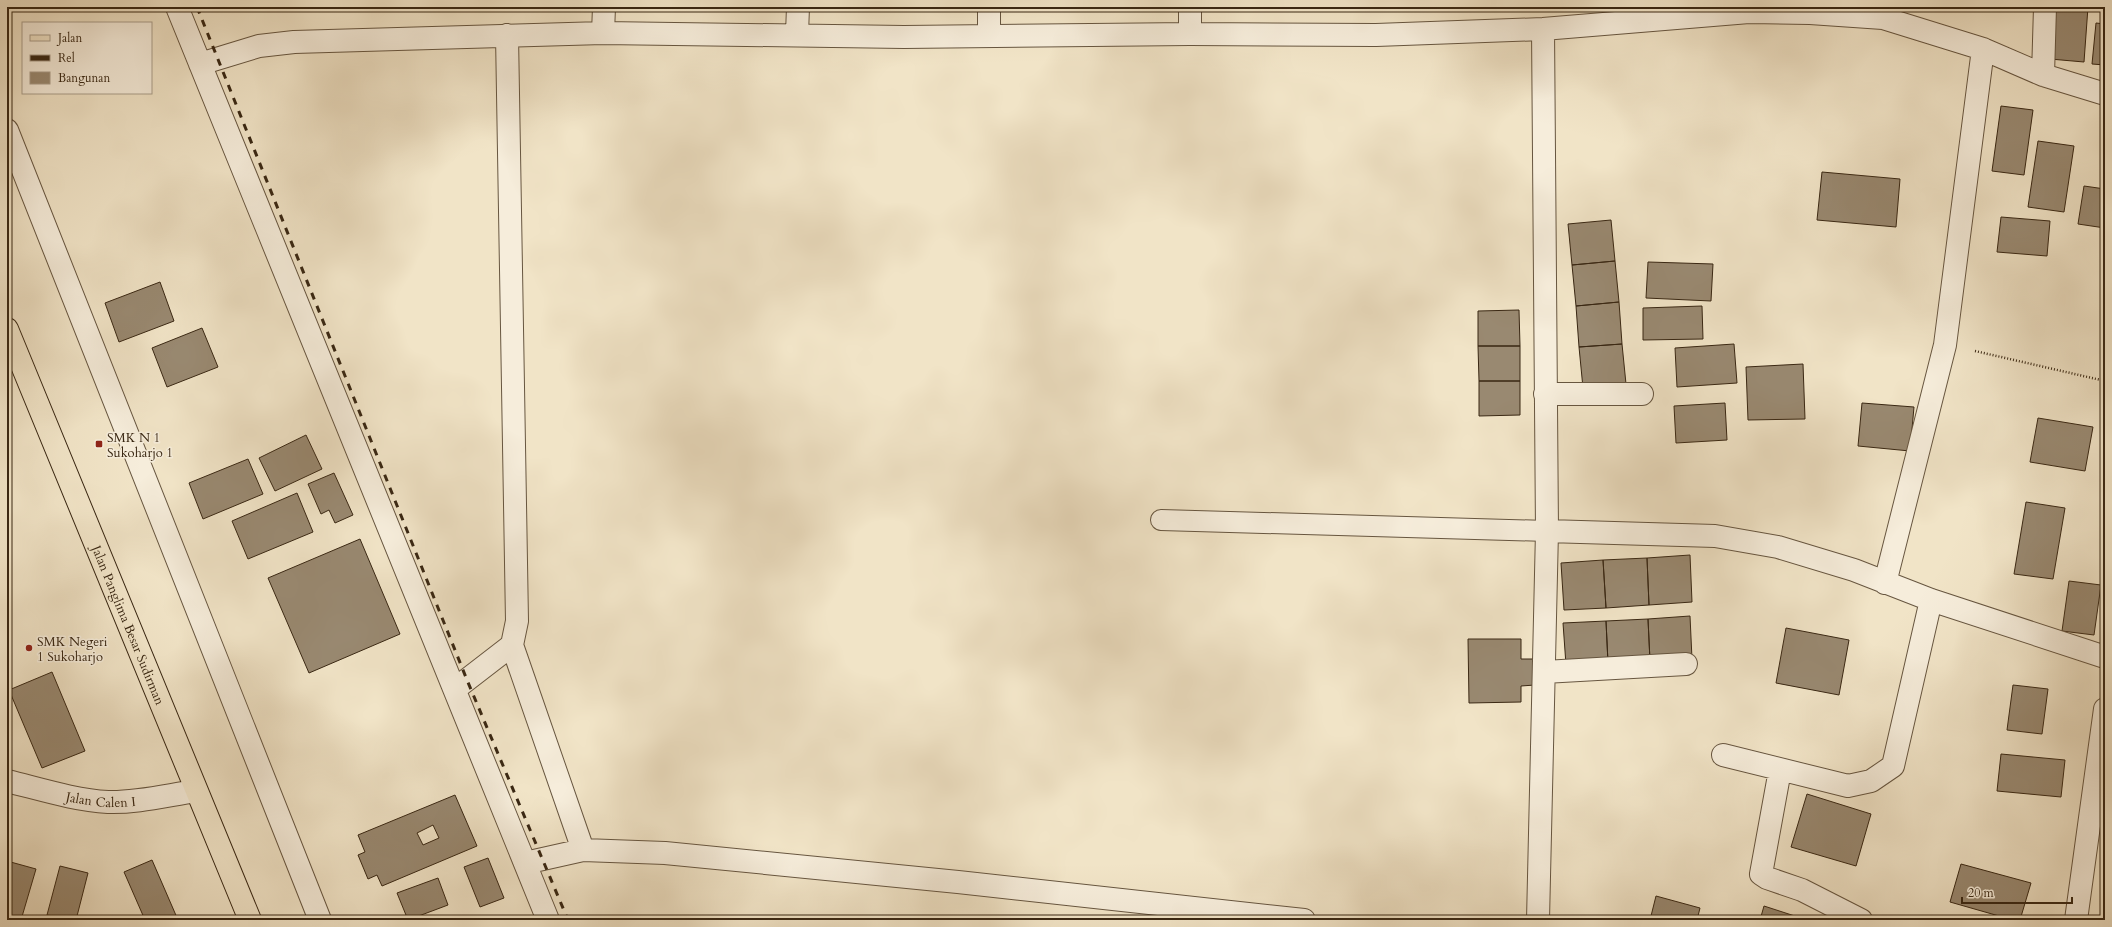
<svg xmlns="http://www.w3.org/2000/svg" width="2112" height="927" font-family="Cardo,serif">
<rect width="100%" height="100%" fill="#f1e4c7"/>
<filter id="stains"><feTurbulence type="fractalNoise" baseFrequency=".005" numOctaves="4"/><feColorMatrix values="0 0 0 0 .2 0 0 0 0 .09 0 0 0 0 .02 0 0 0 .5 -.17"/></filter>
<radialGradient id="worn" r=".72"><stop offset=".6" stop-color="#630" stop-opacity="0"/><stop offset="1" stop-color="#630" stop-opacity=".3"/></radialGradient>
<path fill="#998971" stroke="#392713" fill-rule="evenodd" d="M2055 7H2088L2084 62 2050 59Z
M2096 23 2105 24V65L2092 64Z
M2001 106 2033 110 2024 175 1992 171Z
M2038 141 2074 146 2064 212 2028 207Z
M1822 172 1900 179 1896 227 1817 220Z
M2084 186 2105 189V228L2078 224Z
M2001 217 2050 221 2047 256 1997 252Z
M1611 220 1615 261 1572 265 1568 224Z
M1615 261 1619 302 1576 306 1572 265Z
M1648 262 1713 264 1711 301 1646 298Z
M160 282 174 321 119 342 105 303Z
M1619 302 1622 344 1579 347 1576 306Z
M1702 306 1703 339 1643 340V308Z
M1519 310 1520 346H1478V311Z
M202 328 218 367 167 387 152 348Z
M1622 344 1626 384 1583 388 1579 347Z
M1734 344 1737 383 1677 387 1675 348Z
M1478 346H1520V381H1479Z
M1803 364 1805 419 1748 420 1746 367Z
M1479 381H1520V415L1479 416Z
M1725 403 1727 440 1676 443 1674 406Z
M1862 403 1914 407 1910 451 1858 446Z
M2038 418 2093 427 2085 471 2030 462Z
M306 435 322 469 275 491 259 458Z
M248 459 263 494 203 519 189 483Z
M334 473 353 515 335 523 329 510 321 514 308 484Z
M297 493 313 532 248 559 232 521Z
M2026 502 2065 508 2053 579 2014 574Z
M360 539 400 634 309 673 268 578Z
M1690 555 1692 602 1649 605 1647 558Z
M1647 558 1649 605 1606 608 1603 560Z
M1603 560 1606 608 1564 610 1561 563Z
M2069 581 2101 585 2094 635 2062 631Z
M1690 616 1692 659 1650 661 1648 619Z
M1648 619 1650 661 1608 663 1606 621Z
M1606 621 1608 663 1566 665 1563 623Z
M1786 628 1849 640 1839 695 1776 683Z
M1468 639H1521V659H1535V685L1521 686V702L1469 703Z
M52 672 85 751 42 768 9 690Z
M2013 685 2048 689 2042 734 2007 730Z
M2001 754 2065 760 2061 797 1997 791Z
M1807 794 1871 814 1856 866 1791 847Z
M455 795 477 846 382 886 377 875 368 879 358 855 365 852 358 835ZM433 825 439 838 423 845 417 833Z
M488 858 504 898 480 907 464 867Z
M152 860 178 920H145L124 872Z
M7 861 36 869 21 920H7Z
M1961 864 2031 883 2020 920H2013L1950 902Z
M60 866 88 873 76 920 47 915Z
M438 878 448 905 408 920 397 893Z
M1656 896 1700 908 1697 920H1650Z
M1764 906 1804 919V920H1760Z"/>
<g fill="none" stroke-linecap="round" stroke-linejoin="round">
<g stroke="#675640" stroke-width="22">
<path id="service" d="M1161 520 1547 531"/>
</g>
<g stroke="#675640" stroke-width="24">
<path id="minor" d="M177 7 548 920
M1190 7V34
M603 33 604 7
M797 34 798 7
M989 36V7
M200 64 259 46 294 42 603 33 904 37 1190 34 1376 35 1543 29 1749 12 1810 13 1883 18 1983 49 2043 75 2105 94
M2043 75 2045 7
M7 130 320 920
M1545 394H1642
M1547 531 1715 536 1778 547 1854 570 1931 600 2105 657
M1885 583 1945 345 1983 49
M512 645 583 850
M1544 672 1686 664
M455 689 512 645 517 621 507 35
M1723 755 1848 786 1871 781 1893 766 1931 600
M1780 770 1761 874 1767 878 1802 890 1861 920
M525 863 583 850 665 853 958 882 1304 920
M1538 920 1547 531 1543 29
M2076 920 2105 709"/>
</g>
<g stroke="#675640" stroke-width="24">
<g id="tertiary">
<path id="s1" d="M7 781C40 789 74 800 108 802 137 803 168 795 196 791"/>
</g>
</g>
<g stroke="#392713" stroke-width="24">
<g id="primary">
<path id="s2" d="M7 329 250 920"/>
</g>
</g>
<path stroke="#392713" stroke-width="2.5" stroke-dasharray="1 2" stroke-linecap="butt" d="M1975 351 2105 381"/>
<use href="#service" stroke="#f6eddb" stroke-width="20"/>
<use href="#minor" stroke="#f6eddb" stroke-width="22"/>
<use href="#tertiary" stroke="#f6eddb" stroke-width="22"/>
<use href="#primary" stroke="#f1e4c7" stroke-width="22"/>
<path stroke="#392713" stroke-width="3" stroke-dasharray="7 7" stroke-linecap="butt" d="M197 7 467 680 568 920"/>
</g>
<g fill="#8f2418" stroke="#f6eddb" stroke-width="1.5">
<rect x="95" y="440" width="8" height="8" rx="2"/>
<circle cx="29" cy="648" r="4"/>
</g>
<g text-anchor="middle" stroke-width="3" stroke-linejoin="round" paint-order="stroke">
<g font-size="13" fill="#392713" stroke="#f6eddb" text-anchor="start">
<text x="107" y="442">SMK N 1<tspan x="107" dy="15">Sukoharjo 1</tspan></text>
<text x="37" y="646">SMK Negeri<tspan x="37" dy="15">1 Sukoharjo</tspan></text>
</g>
<g font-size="13" fill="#392713" stroke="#f6eddb">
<text dy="5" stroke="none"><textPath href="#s2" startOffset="320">Jalan Panglima Besar Sudirman</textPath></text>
<text dy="5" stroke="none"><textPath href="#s1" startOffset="96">Jalan Calen I</textPath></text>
</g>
</g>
<rect width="2112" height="927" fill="none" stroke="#f1e4c7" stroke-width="24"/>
<rect x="8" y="8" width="2096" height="911" fill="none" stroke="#392713" stroke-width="2"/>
<rect x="12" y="12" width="2088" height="903" fill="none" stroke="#392713"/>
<rect x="22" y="22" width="130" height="72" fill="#f6eddb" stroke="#aa9e8b"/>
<rect x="30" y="35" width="20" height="6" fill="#f1e4c7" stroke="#aa9e8b"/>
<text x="58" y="42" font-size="12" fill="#392713">Jalan</text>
<rect x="30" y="55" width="20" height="6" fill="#392713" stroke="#aa9e8b"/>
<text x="58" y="62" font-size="12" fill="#392713">Rel</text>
<rect x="30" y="72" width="20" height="12" fill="#998971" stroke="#aa9e8b"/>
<text x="58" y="82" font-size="12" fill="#392713">Bangunan</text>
<path d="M1962 897v6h110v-6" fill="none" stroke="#392713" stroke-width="2"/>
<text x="1968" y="897" font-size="12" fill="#392713" stroke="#f6eddb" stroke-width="3" paint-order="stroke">20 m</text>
<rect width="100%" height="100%" filter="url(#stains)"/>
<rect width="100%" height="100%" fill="url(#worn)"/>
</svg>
